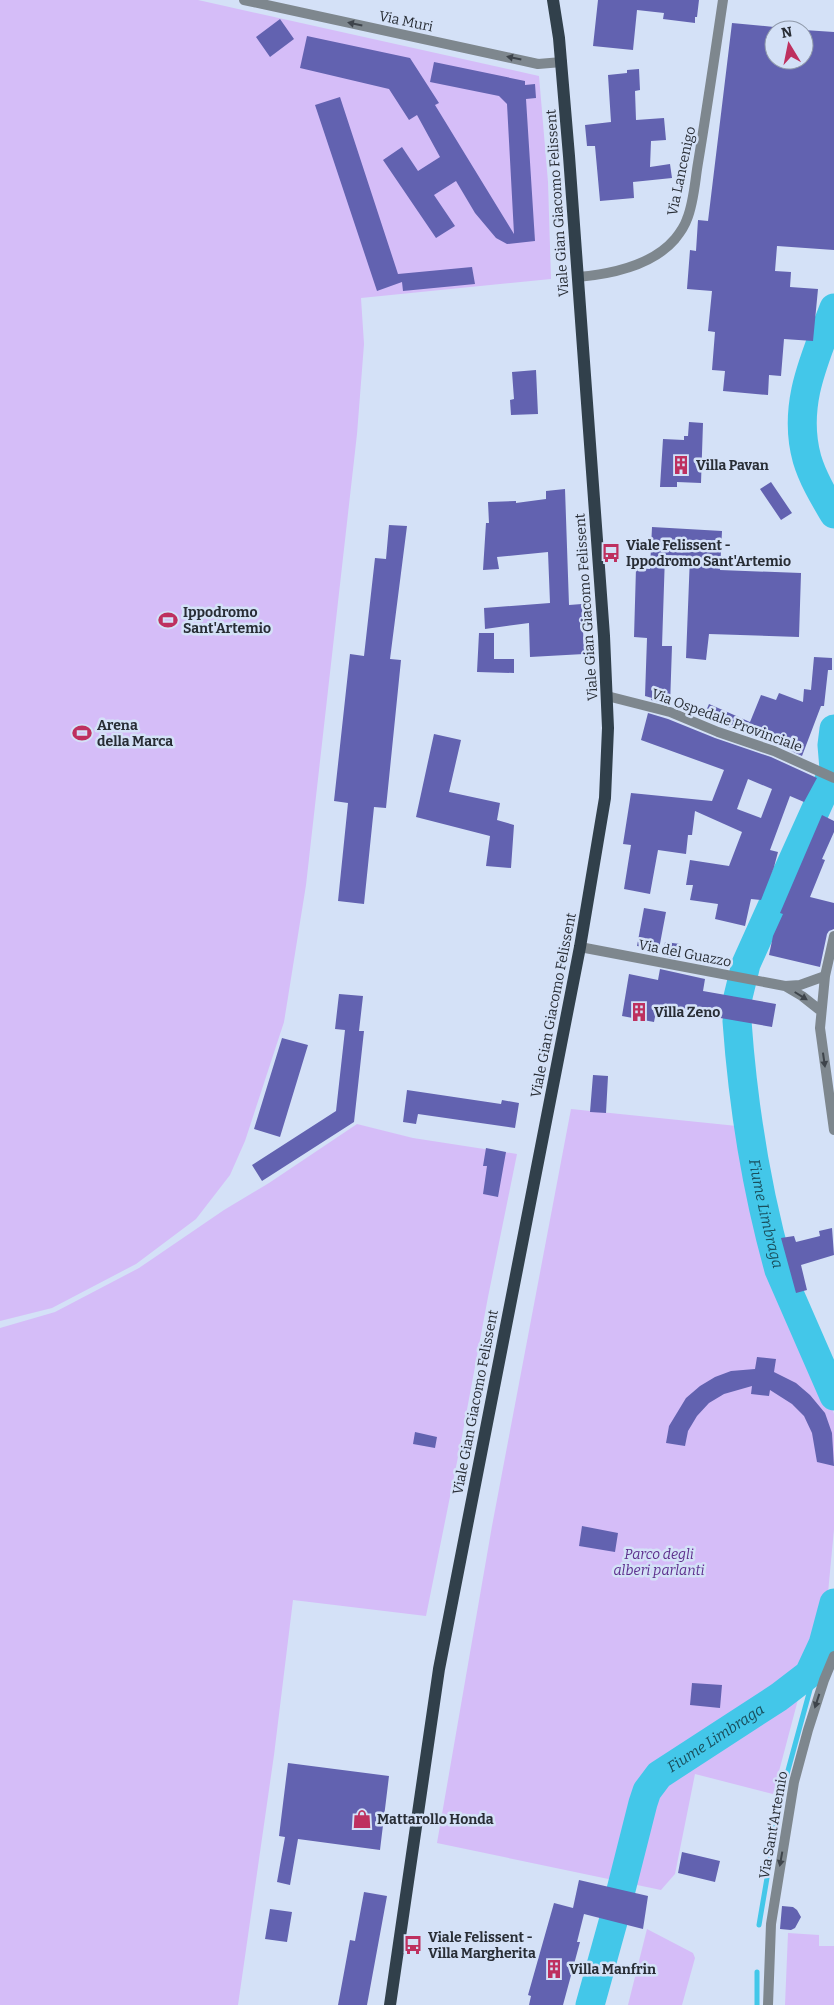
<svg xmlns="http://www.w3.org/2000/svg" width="834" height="2005" font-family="Bitter,serif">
<rect width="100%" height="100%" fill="#d4e1f7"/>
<path fill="#d5bdf8" d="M0 0H198L539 76 548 182 551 279 361 298 364 344 357 434 306 885 284 1022 245 1141 230 1175 196 1219 136 1264 52 1308 0 1321Z
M571 1109 737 1126 746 1172 774 1268 826 1389 834 1414V1529L828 1593 815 1638 801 1672 800 1692 773 1794 695 1774 675 1874 661 1890 437 1843 492 1526Z
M357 1124 413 1138 517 1154 488 1297 460 1447 426 1616 293 1600 274 1755 238 2005H0V1328L55 1312 139 1268 224 1210 269 1183Z
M647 1929 693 1953 695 1958 682 2005H628Z
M788 1933 819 1935V1946H834V2005H785Z"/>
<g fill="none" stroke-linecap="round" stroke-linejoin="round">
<path stroke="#43c7e9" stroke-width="5" d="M759 1925 781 1796 811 1686 809 1674
M757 2005V1972"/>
<g stroke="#43c7e9" stroke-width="29">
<path d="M834 308C815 358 792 405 807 459 813 479 824 497 834 514"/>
<path d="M738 997 746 964 834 769 832 745 834 729"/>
<path id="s1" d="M737 1021C743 1105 756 1188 779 1270L834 1396"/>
<path id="s2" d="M621 1890 643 1803 647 1791 659 1775 779 1697 809 1674 823 1644 834 1603"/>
<path d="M590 2005 613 1922"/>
</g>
</g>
<path fill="#6262b0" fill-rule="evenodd" d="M598 0H699L697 17H695V23L663 19 664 13 637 10 633 50 593 46Z
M280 19 294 39 270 57 256 37Z
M732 23 774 27V60H804V30L834 32V250L777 246 775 271 791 272 790 287 818 289 813 341 784 339 781 376 769 375 768 395 723 391 725 371 712 370 715 332 708 331 712 291 687 289 690 250 696 251 698 220 708 221Z
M307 36 410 58 439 103 435 105 514 234 507 104 499 96 430 82 434 62 525 81V85L535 84 536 98 526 99 535 241 507 244 496 238 475 213 456 181 434 195 455 226 436 238 383 160 402 147 418 171 440 157 417 115 409 120 389 89 300 68Z
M639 69 640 90 635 91 636 120 664 118 666 140 651 141 650 167 670 164 672 178 633 182 634 198 600 201 595 146H587L585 125 611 122 608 75 627 73V70Z
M340 97 398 274 472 267 475 284 403 291 402 282 377 291 315 105Z
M536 370 538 414 511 415 510 400 514 399 512 372Z
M689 422 703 423 701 483 677 482V487H660L663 439 684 440V436H688Z
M771 482 792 513 781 520 760 489Z
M565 489 569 605 582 604 584 654 530 657 529 623 485 629 484 608 550 603 548 552 497 557 499 569 483 570 486 523H489L488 502 516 501V503L546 499V491Z
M389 525 407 526 390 659 401 660 386 808 374 807 364 904 338 901 348 803 334 801 350 654 364 656 375 558 386 559Z
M652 527 722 531 720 570 801 573 799 637 709 634 706 660 686 658 690 556 665 555 662 646H672L670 705 651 700 652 698 645 696 647 638 634 637 636 568 650 569Z
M479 633H494V659H514V673L477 672Z
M814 657 832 658V670H828L824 706H821L802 756 776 744 703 718 709 704 750 722 761 695 776 700 779 693 803 702 804 689 811 690Z
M648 713 668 719 715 738 771 757 817 778 804 802 790 796 770 850 778 852 774 867 761 900 751 899 745 926 715 919 718 904 690 900 693 885H686L690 860 729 866 742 832 695 811 692 835H688L686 854 658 850 650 894 624 889 631 845 623 844 631 793 712 801 724 770 641 740ZM748 779 772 789 761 818 737 809Z
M434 734 461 740 449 792 500 803 497 820 514 825 511 868 486 866 490 836 416 817Z
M822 815 834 821V832L822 859 825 860 810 897 834 903V929L829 931 827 934 820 967 769 955 773 936 783 914 780 913Z
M644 908 666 912 659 949 637 946Z
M665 942 680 944 678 959 663 956Z
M660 969 705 979 703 991 776 1004 772 1027 657 1007 654 1022 622 1016 629 974 658 980Z
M339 994 363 996 359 1031H364L354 1122 262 1181 252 1165 336 1111 345 1030 335 1029Z
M282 1038 308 1045 280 1137 254 1129Z
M593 1075 608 1076 606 1113 590 1112Z
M407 1090 501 1104 502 1100 519 1103 515 1128 418 1114 416 1124 403 1122Z
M486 1148 506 1152 498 1197 483 1194 487 1166H483Z
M832 1228 834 1255 801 1265 807 1290 796 1293 781 1238 794 1236 796 1242 820 1236 819 1231Z
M757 1357 776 1359 774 1372 796 1383 810 1395 825 1413 832 1433 834 1466 817 1462 812 1433 804 1416 792 1404 770 1390 769 1396 751 1394 752 1386 724 1394 709 1403 697 1416 688 1431 685 1446 666 1443 669 1426 686 1398 700 1386 715 1377 731 1371 755 1369Z
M415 1432 437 1437 435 1448 413 1444Z
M582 1526 618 1533 615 1552 579 1546Z
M692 1683 722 1685 720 1708 690 1705Z
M288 1763 389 1776 380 1850 298 1839 290 1885 277 1882 285 1837 279 1836Z
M682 1852 720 1861 715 1882 678 1873Z
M579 1880 648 1896 643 1929 584 1914 577 1942H580L563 2005H529L531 1996 528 1995 554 1903 573 1908Z
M364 1892 387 1896 367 2005H338L350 1940 355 1941Z
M782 1906 793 1907 797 1910 801 1917 795 1928 791 1930 780 1929Z
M270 1909 292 1912 287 1942 265 1939Z"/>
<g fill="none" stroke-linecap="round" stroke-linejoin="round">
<path stroke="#7e878e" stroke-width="10" d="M244 0 538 64 562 62
M578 277C612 274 652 266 675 239 679 234 685 225 687 219 694 202 695 180 698 163 707 109 715 54 723 0
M607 696 670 712 718 732 774 751 834 778
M834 936 825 976 820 1028 834 1130
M580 947 785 986
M821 1011 802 996 785 986 800 985 825 976
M768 2005 771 1924 794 1782 808 1730 824 1680 834 1656"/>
<path stroke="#31404b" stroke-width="12" d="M390 2005 439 1669 580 947 605 798 608 728 604 636 569 156 559 38 553 0"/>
</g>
<defs><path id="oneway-solid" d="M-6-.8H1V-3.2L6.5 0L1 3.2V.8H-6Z" transform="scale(1.25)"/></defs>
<g fill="#3e444b">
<use href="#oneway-solid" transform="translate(355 24) rotate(-168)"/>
<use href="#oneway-solid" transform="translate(514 58) rotate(-168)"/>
<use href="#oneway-solid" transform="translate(801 996) rotate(32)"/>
<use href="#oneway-solid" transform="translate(824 1060) rotate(82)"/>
<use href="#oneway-solid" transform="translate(817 1701) rotate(108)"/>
<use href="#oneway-solid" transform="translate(781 1859) rotate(100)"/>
</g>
<defs>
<g id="building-bare" transform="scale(1.5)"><path d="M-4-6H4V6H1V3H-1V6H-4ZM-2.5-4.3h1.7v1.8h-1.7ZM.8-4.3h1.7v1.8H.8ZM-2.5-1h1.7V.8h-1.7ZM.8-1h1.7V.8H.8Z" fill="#be305f" stroke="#d4e1f7" stroke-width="2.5" paint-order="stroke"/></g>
<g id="bus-bare" transform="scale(1.5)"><path d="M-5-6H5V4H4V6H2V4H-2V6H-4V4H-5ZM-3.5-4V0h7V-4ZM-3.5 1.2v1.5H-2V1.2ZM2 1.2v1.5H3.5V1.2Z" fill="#be305f" stroke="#d4e1f7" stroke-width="2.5" paint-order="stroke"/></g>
<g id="stadium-bare" transform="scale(1.5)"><path d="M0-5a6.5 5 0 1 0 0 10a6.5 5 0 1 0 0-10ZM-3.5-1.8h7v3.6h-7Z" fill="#be305f" stroke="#d4e1f7" stroke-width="2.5" paint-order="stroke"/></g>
<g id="shop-bare" transform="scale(1.5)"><path d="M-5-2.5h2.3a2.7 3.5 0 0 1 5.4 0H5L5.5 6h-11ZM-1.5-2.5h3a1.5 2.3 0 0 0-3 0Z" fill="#be305f" stroke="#d4e1f7" stroke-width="2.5" paint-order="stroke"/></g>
</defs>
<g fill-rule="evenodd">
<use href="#building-bare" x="681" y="465"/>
<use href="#bus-bare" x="611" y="553"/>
<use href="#stadium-bare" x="168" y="620"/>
<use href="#stadium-bare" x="82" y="733"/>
<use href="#building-bare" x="639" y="1012"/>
<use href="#shop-bare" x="362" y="1819"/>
<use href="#bus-bare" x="413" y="1945"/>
<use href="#building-bare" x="554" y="1969"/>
</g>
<g text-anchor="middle" stroke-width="5" stroke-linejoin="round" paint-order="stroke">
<g font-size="14" fill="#282d35" stroke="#d4e1f7">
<text transform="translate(406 21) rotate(12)" y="5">Via Muri</text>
<text transform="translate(681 171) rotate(-78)" y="5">Via Lancenigo</text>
<text transform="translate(557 203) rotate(-94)" y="5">Viale Gian Giacomo Felissent</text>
<text transform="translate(586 607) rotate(-94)" y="5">Viale Gian Giacomo Felissent</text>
<text transform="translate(727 720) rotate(20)" y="5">Via Ospedale Provinciale</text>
<text transform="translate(685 953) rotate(11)" y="5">Via del Guazzo</text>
<text transform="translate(553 1005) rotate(-79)" y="5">Viale Gian Giacomo Felissent</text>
<text transform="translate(475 1402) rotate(-79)" y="5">Viale Gian Giacomo Felissent</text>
<text transform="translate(773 1825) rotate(-80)" y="5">Via Sant'Artemio</text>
</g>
<g font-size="14" font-weight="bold" fill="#282d35" stroke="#d4e1f7" text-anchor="start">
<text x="696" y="470">Villa Pavan</text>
<text x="626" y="550">Viale Felissent -<tspan x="626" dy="16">Ippodromo Sant'Artemio</tspan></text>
<text x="183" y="617">Ippodromo<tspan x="183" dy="16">Sant'Artemio</tspan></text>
<text x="97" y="730">Arena<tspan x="97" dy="16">della Marca</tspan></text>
<text x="654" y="1017">Villa Zeno</text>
<text x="377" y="1824">Mattarollo Honda</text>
<text x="428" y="1942">Viale Felissent -<tspan x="428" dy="16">Villa Margherita</tspan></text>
<text x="569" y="1974">Villa Manfrin</text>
</g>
<g font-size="14" font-style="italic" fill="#5d2f8d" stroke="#d4e1f7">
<text x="659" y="1559">Parco degli<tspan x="659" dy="16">alberi parlanti</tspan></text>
</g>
<g font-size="15" font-style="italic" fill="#194f5d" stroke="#d4e1f7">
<text dy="5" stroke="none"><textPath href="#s1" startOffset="195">Fiume Limbraga</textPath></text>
<text dy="5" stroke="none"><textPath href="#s2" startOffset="190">Fiume Limbraga</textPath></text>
</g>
</g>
<g transform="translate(789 45) rotate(350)"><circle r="24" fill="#d4e1f7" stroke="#8f99a9"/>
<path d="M0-4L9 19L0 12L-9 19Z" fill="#be305f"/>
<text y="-8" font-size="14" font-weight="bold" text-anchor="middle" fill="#282d35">N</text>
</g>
</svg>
